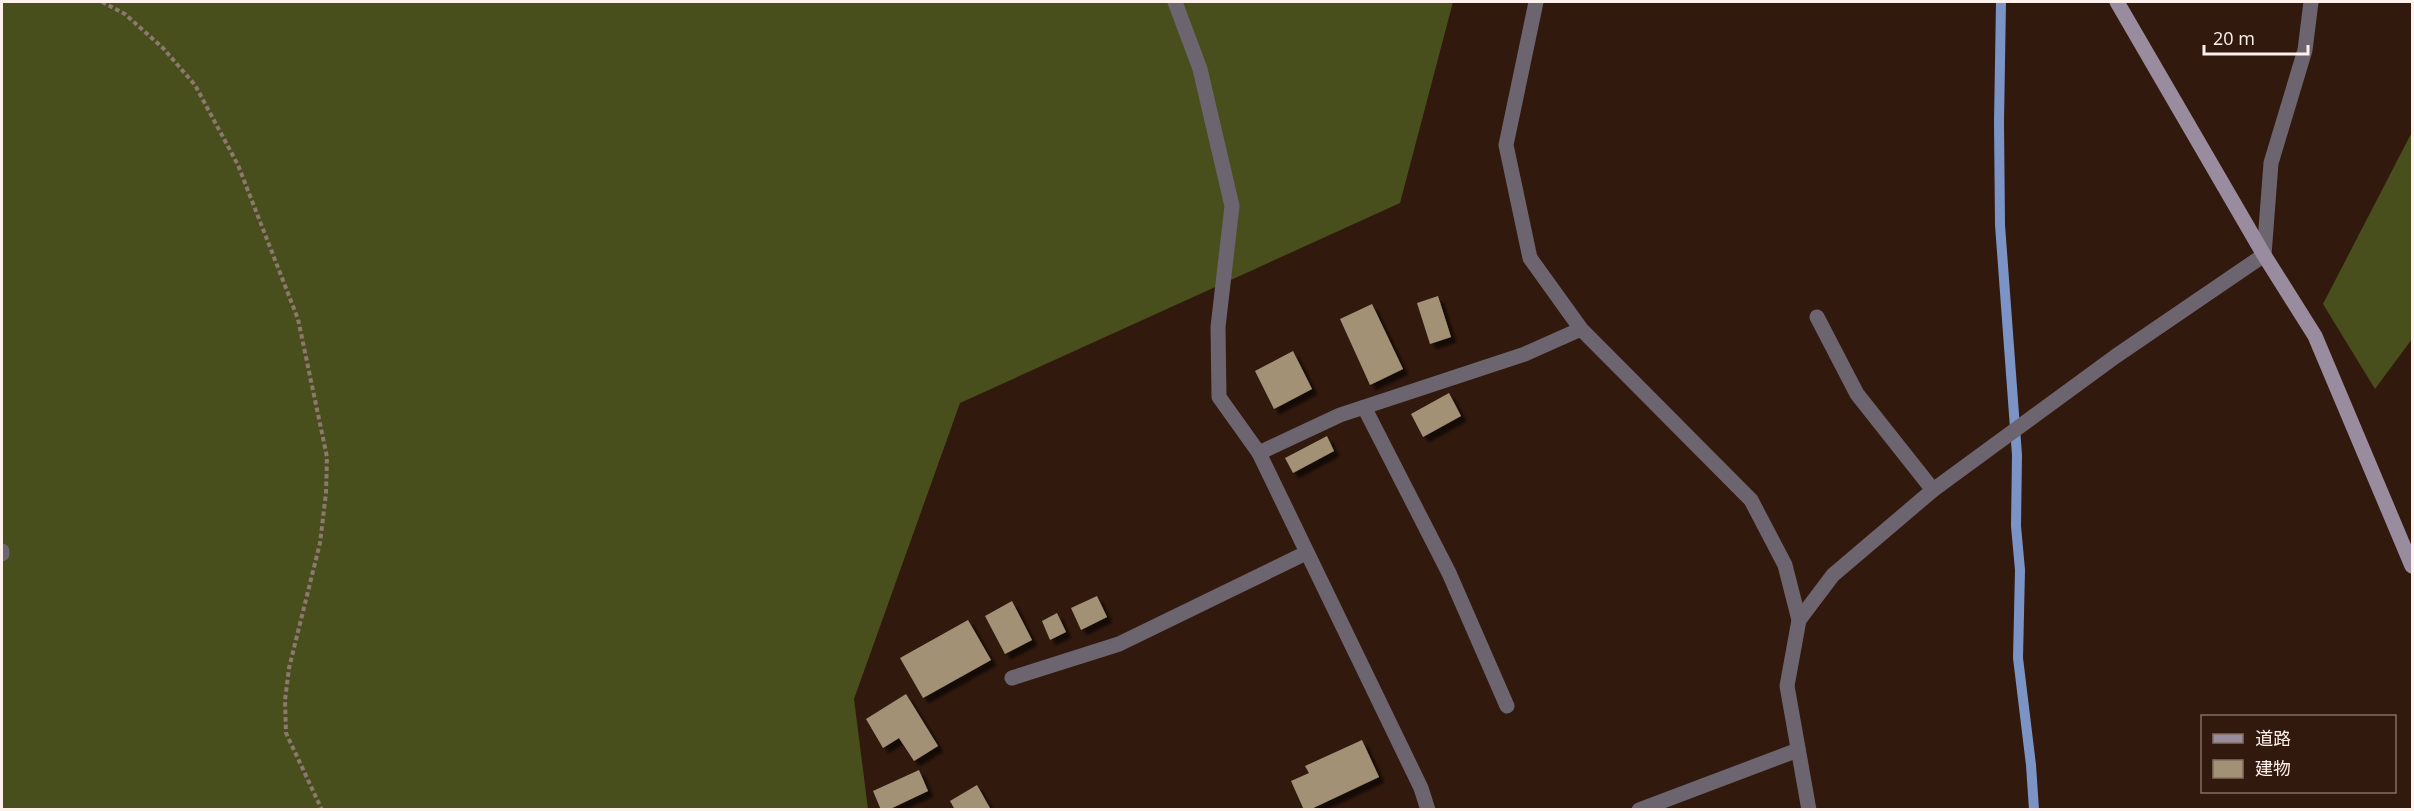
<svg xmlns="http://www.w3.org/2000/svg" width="2414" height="811" font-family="'Open Sans','Noto Sans JP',sans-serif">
<defs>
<filter id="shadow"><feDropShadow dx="5.5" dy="5.5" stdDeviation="1.5" flood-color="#0009"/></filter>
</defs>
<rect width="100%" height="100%" fill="#32190e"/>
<path fill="#484f1c" d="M2 2H1453L1400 203 960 403 854 699 868 809 2 810Z
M2412 132V339L2375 389 2323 304Z"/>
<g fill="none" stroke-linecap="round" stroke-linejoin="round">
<path stroke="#7c94c5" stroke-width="10" d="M2001 2 1999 122 2000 225 2017 455 2016 526 2020 570 2018 658 2031 765 2034 810"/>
</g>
<path fill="#a39176" filter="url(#shadow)" d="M1438 296 1451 337 1430 344 1417 303Z
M1372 304 1403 369 1370 385 1340 319Z
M1293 351 1312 389 1274 409 1255 371Z
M1449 393 1461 416 1423 437 1411 414Z
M1327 436 1334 451 1293 473 1285 458Z
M1097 596 1107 617 1081 630 1071 608Z
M1012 601 1032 640 1005 654 985 616Z
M1057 613 1066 632 1050 640 1042 621Z
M968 620 991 660 923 698 900 658Z
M906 694 938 746 914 761 899 738 883 748 866 719Z
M1362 740 1379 777 1309 810H1304L1291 781 1309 773 1305 766Z
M919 770 928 791 888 810H881L873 791Z
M977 785 991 810H955L950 801Z"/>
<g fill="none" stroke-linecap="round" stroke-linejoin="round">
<path stroke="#8c786f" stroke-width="4" stroke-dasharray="4.5 3" stroke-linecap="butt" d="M102 2 125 14 163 48 195 85 238 165 298 319 327 457 326 493 320 543 289 668 285 700 286 733 322 810"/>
<path stroke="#6c6570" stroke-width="15" d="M1536 2 1506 145 1530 258 1581 329 1751 500 1785 565 1799 620
M1817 317 1857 394 1933 490
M1364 407 1449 573 1507 706
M1259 453 1340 415 1525 354 1581 329
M2 551V554
M1012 678 1119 644 1306 553
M1639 810 1798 750"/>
<path stroke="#6c6570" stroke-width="15" d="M1175 2 1200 69 1232 206 1218 327 1219 397 1259 453 1421 788 1428 810
M1809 810 1787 686 1799 620 1833 575 1933 490 2116 356 2264 255 2271 163 2305 50 2311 2"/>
<path stroke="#988c9e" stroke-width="15" d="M2117 2 2264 255 2315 336 2412 566"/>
</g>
<rect width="2414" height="811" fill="none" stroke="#fef0ea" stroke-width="6"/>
<rect x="2201" y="715" width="195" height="78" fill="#32190e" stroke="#846f66" stroke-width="1.5"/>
<rect x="2213" y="734" width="30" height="9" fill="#988c9e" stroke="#846f66" stroke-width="1.5"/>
<text x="2255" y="745" font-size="18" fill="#fef0ea">道路</text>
<rect x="2213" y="760" width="30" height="18" fill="#a39176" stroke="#846f66" stroke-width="1.5"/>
<text x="2255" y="775" font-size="18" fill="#fef0ea">建物</text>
<path d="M2204 45v9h104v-9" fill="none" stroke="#fef0ea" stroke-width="3"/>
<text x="2213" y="45" font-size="18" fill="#fef0ea" stroke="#32190e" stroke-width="4.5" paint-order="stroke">20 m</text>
</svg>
